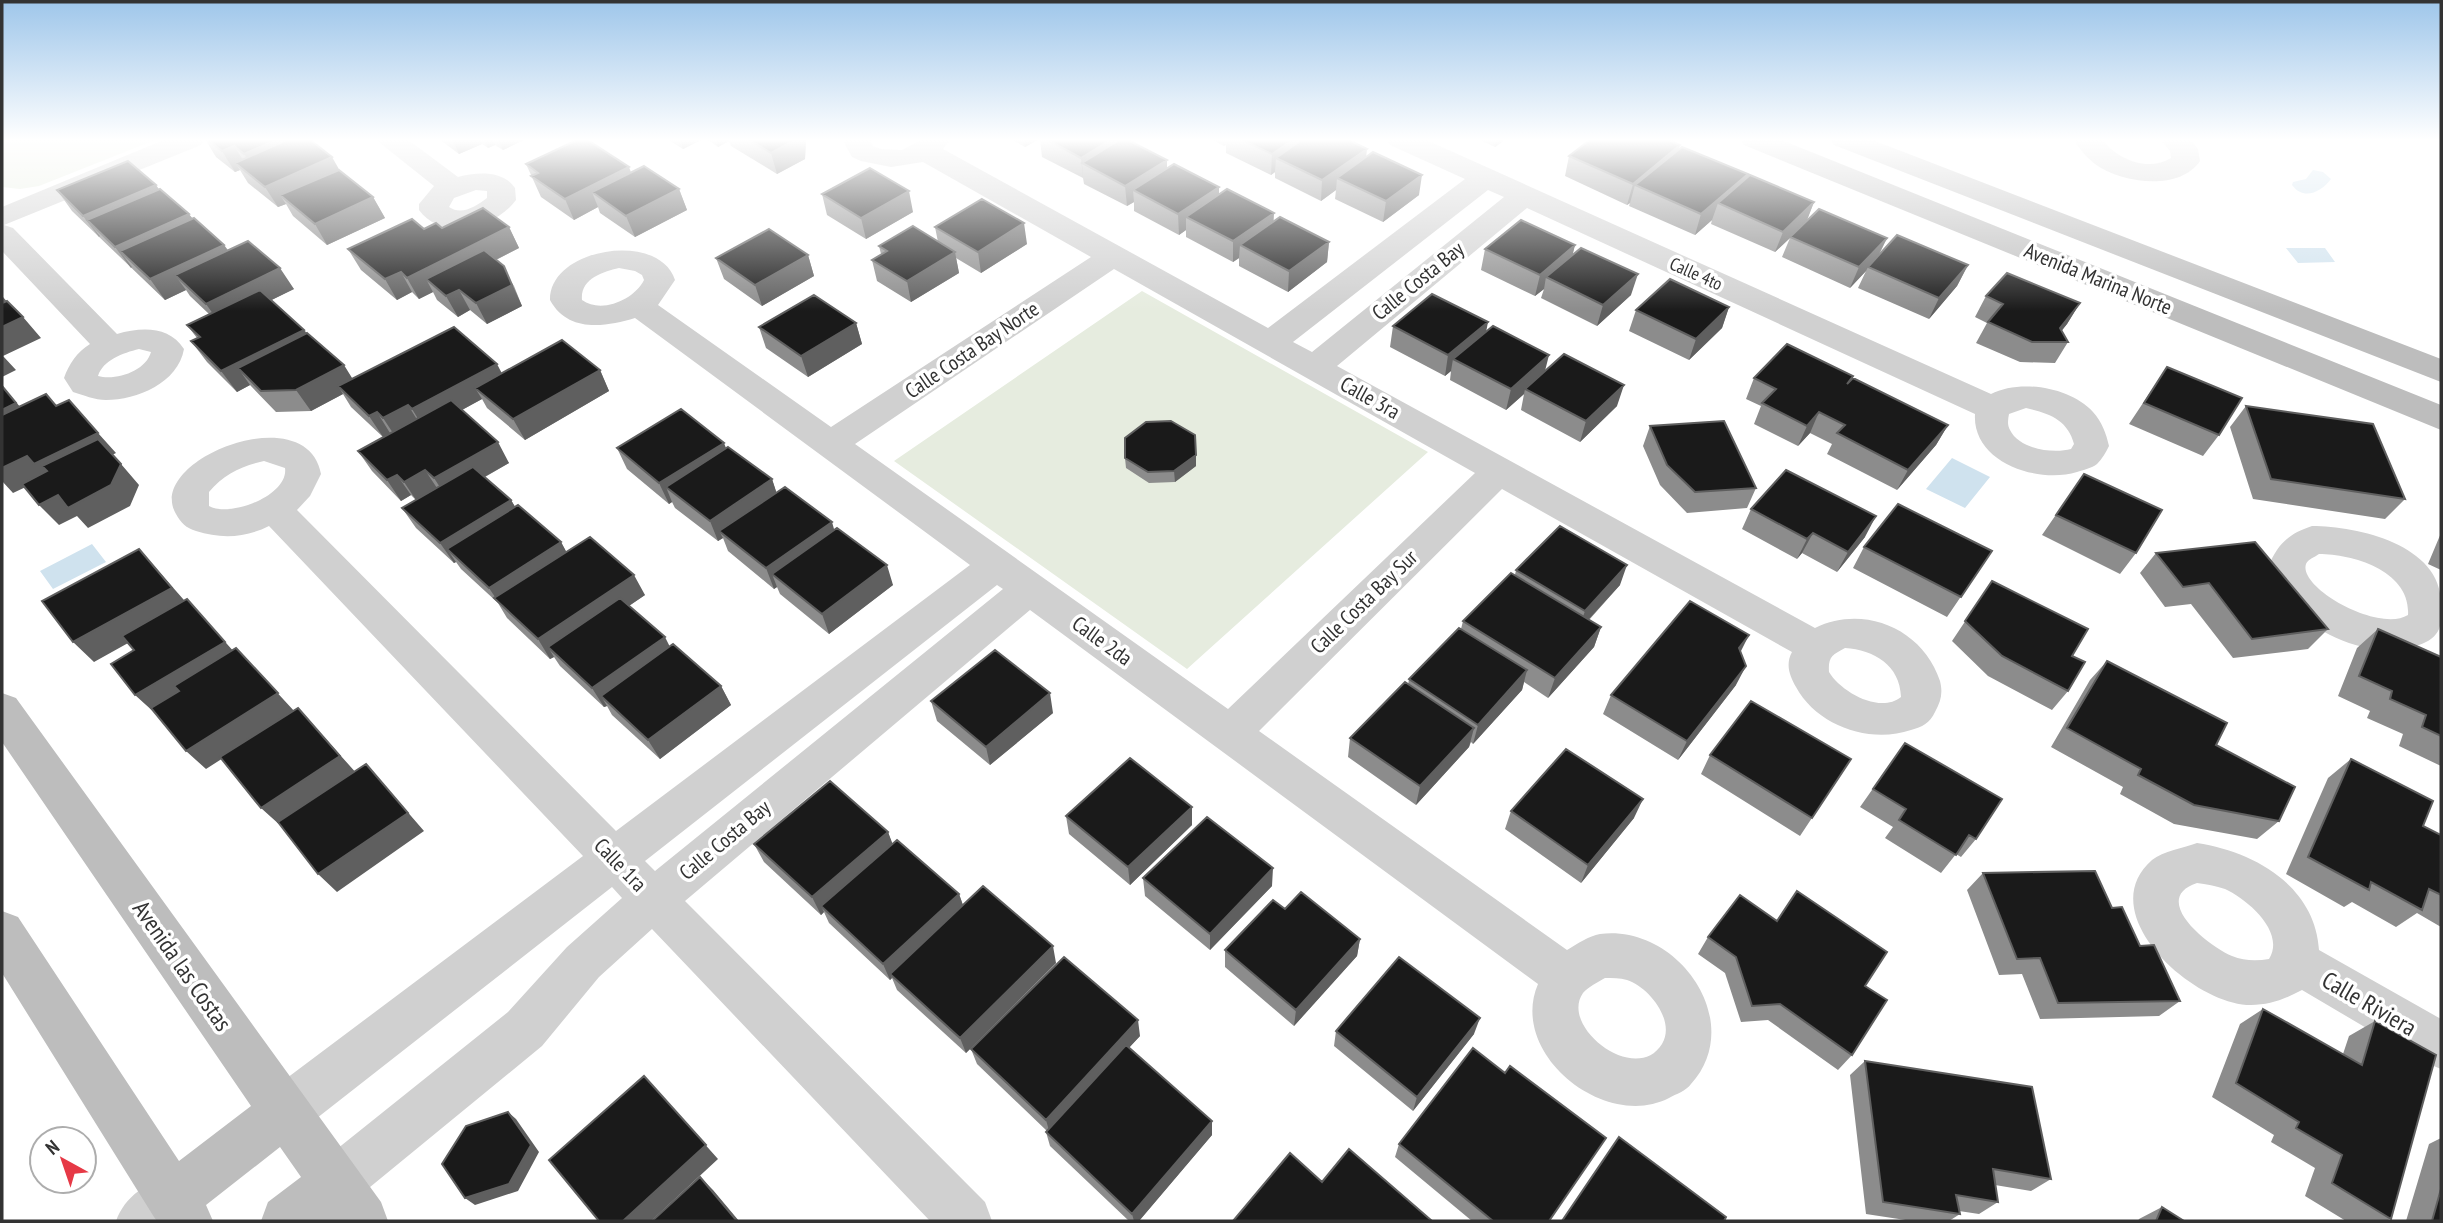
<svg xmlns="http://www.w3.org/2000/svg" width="2443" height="1223" font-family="'PT Sans Narrow',sans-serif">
<rect width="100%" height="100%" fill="#fff"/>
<path fill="#e6ecdf" d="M2 139H155V140L39 186 20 189 2 187Z
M1142 291 1428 452 1187 669 894 461Z"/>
<path fill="#cfe2ee" d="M2313 170 2323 172 2331 179C2321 192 2304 201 2292 185L2293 182 2306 179Z
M2286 248H2325L2335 262 2298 263Z
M1952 458 1990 477 1965 508 1926 489Z
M92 544 106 562 53 589 40 571Z"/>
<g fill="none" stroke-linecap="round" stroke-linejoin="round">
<path fill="#d0d0d0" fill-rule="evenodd" d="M166 139H205L201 145 4 225 13 228 117 334C142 327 169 326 184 349 178 383 137 400 106 400 95 400 83 395 73 392L64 378C69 364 77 352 90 344L2 251V207ZM139 349 151 352C146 371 116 381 98 376 103 360 123 353 139 349Z
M375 139H407L458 177C477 172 503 170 515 188L516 200C496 228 442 242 419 210V204L434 186ZM476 190 487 191V198C476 206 462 216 449 207L454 198Z
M842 139H870L873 146 881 149 902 150 922 139H951L943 149 1268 328 1465 179 1390 145 1386 139H1424L1991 394C2020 379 2070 387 2093 412 2102 422 2106 433 2109 446 2106 452 2102 459 2097 464 2092 468 2083 470 2077 472 2037 484 1972 462 1975 414L1527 208 1337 366 1815 628C1864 604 1923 629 1940 681 1943 693 1941 701 1935 712 1930 723 1922 727 1911 730 1870 744 1817 726 1796 687 1790 676 1785 665 1792 652L1502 489 1259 731 1567 950C1577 944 1589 936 1600 934 1678 924 1747 1022 1691 1084 1686 1091 1676 1094 1669 1098 1605 1131 1508 1054 1538 984L1030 610 685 901 985 1202 992 1221H930L652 929 599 977 542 1046 353 1201 335 1209 317 1201 309 1183 317 1165 508 1012 567 947 622 898 612 887 303 1129 285 1136 267 1129 260 1111 267 1093 583 856 269 526C245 538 221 539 196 531 186 528 181 523 176 514 144 460 307 396 321 474L310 496 297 510 616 831 970 565 635 318C605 327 568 333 550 300 549 248 659 230 675 280L658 305 831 427 1091 257 923 162 891 167 861 161 852 157ZM1488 190 1504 197 1312 352 1293 342ZM619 268 635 271 642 275 644 280C634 300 601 314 582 300 580 279 602 272 619 268ZM1114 269 1475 473 1228 709 855 444ZM2026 408C2049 413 2068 420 2074 444L2071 449C2053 454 2019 449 2010 430 2007 425 2008 419 2009 414ZM264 461 285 468C289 495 230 518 209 506V492C224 474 242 466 264 461ZM997 585 1003 589 655 871 645 861ZM1845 648C1874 650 1900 665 1901 697 1880 714 1841 692 1829 672 1828 657 1832 655 1845 648ZM1605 978C1612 978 1620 978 1627 980 1649 987 1676 1021 1662 1044 1636 1086 1559 1027 1583 993 1588 987 1598 982 1605 978Z
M2073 139H2102C2117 160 2149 172 2171 158L2170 151 2160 139H2190L2198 149 2200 161C2179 192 2121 183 2095 164 2086 157 2080 149 2073 139Z
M2312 526C2358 526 2441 545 2441 603 2441 614 2443 625 2436 634 2431 641 2422 644 2413 647 2372 659 2321 636 2291 608 2279 596 2273 583 2268 567 2278 544 2288 534 2312 526ZM2319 554C2353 554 2411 571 2408 615 2379 633 2298 588 2306 564 2308 559 2315 557 2319 554Z
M2197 843C2255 852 2315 886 2319 950L2441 1019V1069L2424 1062 2302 990C2285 999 2270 1005 2251 1005 2193 1005 2091 913 2152 860 2163 851 2184 848 2197 843ZM2197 883C2206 884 2216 886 2225 889 2247 899 2286 932 2269 959 2257 961 2244 961 2232 956 2208 946 2149 899 2197 883Z
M172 1173 190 1181 198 1199 190 1217 185 1221H116C125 1196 147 1183 172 1173Z"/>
<path fill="#bdbdbd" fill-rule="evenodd" d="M1740 139H1779L2441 405V430L1744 145Z
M1830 139H1870L2441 359V382L1834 145Z
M2 693 16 698 381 1202 388 1221H261L268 1202 301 1177 280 1147 206 1205 213 1221H157L154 1217 2 973V911L18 917 179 1161 251 1106 2 742Z"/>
</g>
<path fill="#8c8c8c" d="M205 139H309L339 170 373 197 385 218 327 245 293 216 286 204 278 207 248 183 240 170 235 172 216 157Z
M439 139H526L503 150 495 145 488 148 482 144 459 154Z
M667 139H703L683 149Z
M707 139H806L805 159 777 174 731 146 729 141 718 147Z
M1011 139H1039L1025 147Z
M1040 139H1126L1167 169 1219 187V194L1274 221 1329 242 1327 262 1288 292 1239 266V258L1233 262 1186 237V230L1179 235 1134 211V202L1127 206 1084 184 1083 178 1042 157Z
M1211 139H1347L1366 157 1419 195 1383 222 1335 199 1336 190 1321 201 1275 178V172L1271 175 1226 153V145L1224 146Z
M1478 139H1506L1495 147Z
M1679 149 1748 174 1747 178 1814 202 1806 222 1887 238 1879 255 1968 265 1957 286 1929 319 1858 288 1866 271 1850 288 1782 257 1790 238 1775 252 1711 224 1712 220 1695 235 1629 206 1630 203 1627 205 1565 176 1569 156Z
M526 164 631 173 679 189 687 210 635 237 600 213 598 207 574 220 541 197Z
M159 189 224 245 228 250 294 289 271 300 304 330 352 379 600 370 609 391 525 440 487 408 482 399 462 410 509 463 485 477 511 500 515 507 561 542 566 552 645 595 629 606 670 647 721 686 731 705 660 759 612 715 607 706 604 707 560 666 554 657 550 659 507 618 498 603 461 569 456 562 454 563 416 528 402 508 416 500 411 495 401 501 372 471 358 451 383 437 351 407 343 394 311 411 276 412 250 385 237 392 207 362 191 341 197 338 187 325 209 314 190 296 186 290 165 300 72 211 57 190Z
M822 194 913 212 866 239 827 215Z
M509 227 519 248 496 260 514 286 522 306 487 324 470 310 458 317 437 300 433 292 419 299 412 292 397 300 361 270 348 249 424 229Z
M935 227 1027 244 981 273 956 258 959 273 911 302 877 281 872 260 881 254 879 246 938 242Z
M1575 245 1572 255 1631 295 1597 326 1541 298 1544 289 1535 296 1481 270 1485 249Z
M808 255 814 276 762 306 724 279 716 258Z
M1986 296 2080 303 2067 324 2061 331 2068 342 2055 363 2020 362 1976 343 1987 323 1975 317Z
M1729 307 1722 328 1689 360 1629 331 1636 310Z
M856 323 862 344 808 377 766 348 759 327Z
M1393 326 1486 331 1545 371 1617 406 1580 442 1521 410 1524 394 1506 410 1450 380 1451 371 1445 376 1390 347Z
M2167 367 2219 435 2203 456 2129 424Z
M1754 378 1850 380 1948 425 1936 445 1897 490 1827 454 1832 444 1810 433 1798 446 1754 424 1761 406 1746 399Z
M2246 406 2405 499 2385 519 2253 499 2230 427Z
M1650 426 1756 488 1747 508 1687 513 1660 485 1643 446Z
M617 448H726L772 479 776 492 834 530 893 585 829 634 780 594 777 587 774 589 728 551 723 538 718 541 675 508 672 502 669 504 627 469Z
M1125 458 1196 466 1175 482 1149 483 1126 468Z
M2084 474 2136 553 2120 574 2042 535Z
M1751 509 1865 537 1837 572 1802 553 1797 559 1742 529Z
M2441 533V570L2428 564Z
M1864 547 1992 551 1947 617 1853 568Z
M2156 553 2328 629 2308 649 2233 658 2191 604 2165 607 2140 573Z
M1516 570 1620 585 1589 620 1601 627 1594 647 1548 698 1524 682 1522 690 1473 744 1471 742 1469 747 1416 805 1348 757 1350 738 1408 685 1409 679 1461 629 1463 621 1515 575Z
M1992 581 2072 656 2068 691 2052 710 1988 676 1952 641Z
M2378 629 2441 657V766L2399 746 2403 734 2367 718 2370 711 2338 696 2357 648Z
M2107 661 2216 745 2279 821 2257 839 2174 824 2120 794 2123 787 2051 747 2090 680Z
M1736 685 1678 760 1603 714 1611 695Z
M931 701 1053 713 990 765 937 721Z
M1905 743 1976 839 1961 857 1956 854 1941 873 1885 838 1893 827 1860 807Z
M1710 755 1851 759 1800 836 1701 774Z
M2351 759 2423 826 2441 835V927L2417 913 2396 927 2352 902 2344 907 2286 874 2328 778Z
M1192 807V825L1130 885 1069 834 1066 816Z
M1511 811 1634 818 1581 883 1505 829Z
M888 832 892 844 959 894 963 905 1056 963 966 1053 897 990 892 978 890 980 829 923 824 912 821 915 764 862 754 844Z
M1983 873 2112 908 2180 1001 2159 1016 2040 1019 2022 974 1999 975 1967 890Z
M1143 878 1272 886 1210 950 1145 896Z
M1285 909 1360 939 1357 956 1294 1026 1225 967V950Z
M1708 937 1865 986 1852 1055 1838 1070 1768 1020 1741 1022 1725 973 1698 954Z
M2263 1009 2343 1054 2349 1036 2375 1021 2391 1219 2385 1221H2346L2305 1196 2315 1168 2271 1142 2274 1135 2212 1097 2240 1024Z
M1336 1031 1474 1034 1413 1111 1334 1046Z
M1140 1036 1129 1047 1212 1135 1139 1221H1129L1050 1146 1046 1132 1047 1131 977 1064 971 1049Z
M1865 1061 2051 1179 2031 1191 1995 1185 1998 1202 1979 1214 1959 1211 1960 1214 1949 1221H1912L1866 1214 1850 1075Z
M2441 1138V1221H2406L2429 1144Z
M1399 1144 1549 1221H1472L1395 1157Z
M2162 1207 2184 1221H2138L2139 1219Z"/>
<path fill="#5f5f5f" d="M278 139H302L257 174 244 154Z
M452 139H480L482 144 459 154Z
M484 139H493L495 145 488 148Z
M498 139H526L503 150Z
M680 139H703L683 149Z
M716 139H729V141L718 147Z
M797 139H806L805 159 777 174 771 153Z
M1024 139H1039L1025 147Z
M1112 139H1123L1082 163 1083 179 1081 158Z
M1294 139H1314L1276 158 1275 172 1271 175 1272 154Z
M1496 139H1506L1495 147Z
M1680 145 1674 166 1635 185 1630 203 1627 205 1633 184Z
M234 146 247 166 235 163 240 170 235 172 222 151Z
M1367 149 1365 169 1337 178 1336 190 1321 201 1322 180Z
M332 157 344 178 280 195 286 204 278 207 265 187Z
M1167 160V180L1133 190 1134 202 1127 206 1125 186Z
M629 167 637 188 592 192 598 207 574 220 565 199Z
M1748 174 1741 195 1718 203 1712 220 1695 235 1701 214Z
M1422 175 1419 195 1383 222 1386 201Z
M156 185 171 206 87 220 100 236 99 237 83 216Z
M1219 187V208L1186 217V230L1179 235 1178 214Z
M679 189 687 210 635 237 626 216Z
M909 191 913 212 866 239 861 218Z
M373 197 385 218 327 245 315 224Z
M1814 202 1806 223 1775 252 1783 232Z
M1274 213 1273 234 1240 245 1239 258 1233 262V241Z
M189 214 204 235 120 251 132 267 131 268 115 247Z
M1024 223 1027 244 981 273 978 252Z
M509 227 519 248 438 289 426 279 433 292 419 299 407 278Z
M1887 238 1877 258 1868 267 1866 271 1850 288 1859 267Z
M1329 242 1327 262 1288 292 1289 271Z
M224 245 238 266 175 275 186 290 165 300 150 279Z
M1575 245 1570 266 1546 277 1544 289 1535 296 1540 275Z
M955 252 959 273 911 302 907 281Z
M808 255 814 276 762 306 755 285Z
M1968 265 1957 286 1929 319 1939 298Z
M504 266 522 306 487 324 476 303Z
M280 268 294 289 221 325 206 304Z
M401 272 412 292 397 300 385 279Z
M1638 274 1631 295 1597 326 1603 305Z
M459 290 470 310 458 317 446 296Z
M3 297 21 318 23 317 41 338 3 356 16 370 2 377V298Z
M2080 303 2067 324 2053 342 2060 328Z
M1729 307 1722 328 1689 360 1696 339Z
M1488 322 1484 343 1453 359 1451 371 1445 376 1448 355Z
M856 323 862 344 808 377 801 356Z
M304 330 318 351 238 368 250 385 237 392 221 371Z
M1549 355 1544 375 1525 389 1524 394 1506 410 1511 389Z
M497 364 508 385 475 388 482 399 425 430 412 409Z
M344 365 357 386H338L343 394 311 411 296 390Z
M600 370 609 391 525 440 513 419Z
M1624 385 1617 406 1580 442 1586 421Z
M2 386 35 424 2 440Z
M408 405 421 426 397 439 383 418Z
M377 412 390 433 383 437 369 416Z
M1819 412 1810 433 1798 446 1807 426Z
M1948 425 1936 445 1897 490 1908 470Z
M98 433 116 453 54 485 47 477 13 493 2 481V468L27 456Z
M498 442 509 463 447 498 434 478Z
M724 443 732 463 666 487 672 502 669 504 659 483Z
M1196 455V466L1175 482 1174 471Z
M121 464 139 485 130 506 88 528 77 516 59 525 39 505Z
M425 470 439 491 418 503 404 482Z
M397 475 411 495 401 501 387 480Z
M772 479 779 500 719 531 723 538 718 541 710 521Z
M511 500 523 520 447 549 456 562 454 563 440 543Z
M1876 516 1865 537 1837 572 1848 552Z
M832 522 838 543 772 574 777 587 774 589 766 568Z
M1813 533 1802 553 1797 559 1807 539Z
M561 542 572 562 499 603 489 588Z
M139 549 191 608 94 662 73 642Z
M887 565 893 585 829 634 822 614Z
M1627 565 1620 585 1578 631 1585 611Z
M634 575 645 595 556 655 548 647 554 657 550 659 538 639Z
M187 599 243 662 156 714 135 695Z
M1601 627 1594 647 1548 698 1555 678Z
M1749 635 1739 655V648Z
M665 637 675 657 601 696 607 706 604 707 592 688Z
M236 648 295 712 206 769 186 751Z
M1746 666 1736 685 1678 760 1687 741Z
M1527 670 1522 690 1473 744 1478 725Z
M721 686 731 705 660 759 648 740Z
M1050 693 1053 713 990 765 986 747Z
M298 708 358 775 281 826 261 808Z
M1474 728 1469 747 1416 805 1420 786Z
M366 764 424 831 337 892 318 874Z
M1643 799 1634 818 1581 883 1588 865Z
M1192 807V825L1130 885 1128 867Z
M888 832 895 850 821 906 824 912 821 915 812 897Z
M1273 868 1272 886 1210 950V934Z
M959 894 965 911 890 974 892 978 890 980 883 964Z
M1360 939 1357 956 1294 1026 1296 1010Z
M1053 946 1056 963 966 1053 960 1038Z
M1480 1018 1474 1034 1413 1111 1417 1097Z
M1138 1020 1140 1036 1050 1134 1046 1120Z
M644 1076 718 1159 651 1221H623Z
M508 1112 516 1119 539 1152 518 1191 475 1205 465 1198Z
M1212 1121V1135L1139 1221H1134L1132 1214Z
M700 1177 713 1190 739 1221H737Z"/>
<path fill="#1a1a1a" stroke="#5f5f5f" stroke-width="2" d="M207 139H278L244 154 234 146 222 151Z
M289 139H309L332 157 265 187 235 163Z
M579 139H586L629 167 565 199 531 176 538 173 526 164Z
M748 139H797L771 153Z
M1046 139H1112L1081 158Z
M1121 139H1126L1167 160 1125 186 1082 163Z
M1240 139H1294L1272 154Z
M1303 139H1347L1367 149 1322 180 1276 158Z
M1591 139H1666L1680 145 1633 184 1569 156Z
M1682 147 1748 174 1701 214 1635 185Z
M1373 152 1422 175 1386 201 1337 178Z
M128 161 156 185 83 216 57 190Z
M1174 164 1219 187 1178 214 1133 190Z
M644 166 679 189 626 216 592 192Z
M870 168 909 191 861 218 822 194Z
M339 170 373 197 315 224 280 195Z
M1750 175 1814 202 1783 232 1718 203Z
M160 189 189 214 115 247 87 220Z
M1227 189 1274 213 1233 241 1186 217Z
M982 199 1024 223 978 252 935 227Z
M483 208 509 227 407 278 401 272 385 279 348 249 412 219 424 229 436 223 442 228Z
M1819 209 1887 238 1859 267 1790 237Z
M1280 217 1329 242 1289 271 1240 245Z
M194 218 224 245 150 279 120 251Z
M1521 220 1575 245 1540 275 1485 249Z
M913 226 955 252 907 281 872 260 887 251 879 246Z
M769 229 808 255 755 285 716 258Z
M1897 235 1968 265 1939 298 1868 267Z
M248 241 280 268 206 304 175 275Z
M1581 248 1638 274 1603 305 1546 277Z
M484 250 504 266 512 285 476 303 459 290 446 296 426 279Z
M2007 273 2080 303 2060 328 2068 342H2032L1988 322 2003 304 1986 296Z
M1670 279 1729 307 1696 339 1636 310Z
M260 290 304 330 221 371 191 341 200 337 187 325Z
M1432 294 1488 322 1448 355 1393 326Z
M814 295 856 323 801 356 759 327Z
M7 301 23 317 2 327V303Z
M1493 326 1549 355 1511 389 1453 359Z
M454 327 497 364 412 409 408 405 383 418 377 412 369 416 338 386Z
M307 333 344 365 296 390 261 391 238 368Z
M562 340 600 370 513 419 475 388Z
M1787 344 1853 376 1847 384 1853 378 1948 425 1908 470 1837 433 1845 425 1819 412 1807 426 1762 403 1776 389 1754 378Z
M1564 354 1624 385 1586 421 1525 389Z
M2167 367 2242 398 2219 435 2144 403Z
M2 386 16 403 2 410Z
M46 394 56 406 69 400 98 433 34 464 27 456 2 468V415Z
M451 400 498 442 434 478 425 470 404 482 397 475 387 480 358 451Z
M2246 406 2373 424 2405 499 2271 479Z
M681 409 724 443 659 483 617 448Z
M1171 421 1195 435 1196 455 1174 471 1148 472 1125 458V438L1146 422Z
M1724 421 1756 488 1695 492 1667 465 1650 426Z
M98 439 121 464 111 485 68 508 58 495 39 505 22 484 47 471 42 466Z
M728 447 772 479 710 521 666 487Z
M473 467 511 500 440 543 402 508Z
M1786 470 1876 516 1848 552 1813 533 1807 539 1751 509Z
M2084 474 2162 510 2136 553 2056 515Z
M785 487 832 522 766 568 719 531Z
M1898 504 1992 551 1961 597 1864 547Z
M518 505 561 542 489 588 447 549Z
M1560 526 1627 565 1585 611 1516 570Z
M837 528 887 565 822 614 772 574Z
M590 537 634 575 538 639 494 598Z
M2255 542 2328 629 2252 639 2209 583 2183 587 2156 553Z
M139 549 172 588 73 642 42 601Z
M1511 573 1601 627 1555 678 1463 621Z
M1992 581 2088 629 2072 656 2085 662 2068 691 2002 656 1965 621Z
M620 598 665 637 592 688 548 647Z
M187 599 225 642 135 695 111 664 134 650 122 636Z
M1690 601 1749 635 1739 648 1746 666 1687 741 1611 695Z
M1459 628 1527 670 1478 725 1409 679Z
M2378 629 2441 657V736L2422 727 2426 715 2390 699 2392 691 2359 676Z
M673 644 721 686 648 740 601 696Z
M236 648 278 693 186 751 151 708 179 691 174 686Z
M995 650 1050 693 986 747 931 701Z
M2107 661 2227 723 2216 745 2295 787 2279 821 2194 805 2138 775 2141 769 2067 728Z
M1405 682 1474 728 1420 786 1350 738Z
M1751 701 1851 759 1812 818 1710 755Z
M298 708 340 756 261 808 220 757Z
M1905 743 2002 799 1976 839 1969 835 1956 855 1899 820 1906 809 1873 789Z
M1566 749 1643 799 1588 865 1511 811Z
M1130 758 1192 807 1128 867 1066 816Z
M2351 759 2433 801 2423 826 2441 835V895L2429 889 2422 910 2371 882 2369 890 2308 857Z
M366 764 408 813 318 874 278 822Z
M830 781 888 832 812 897 754 844Z
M1207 817 1273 868 1210 934 1143 878Z
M897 840 959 894 883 964 821 906Z
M2095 871 2112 908 2122 907 2140 946 2154 945 2180 1001 2058 1003 2040 958 2017 959 1983 873Z
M983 886 1053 946 960 1038 890 974Z
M1797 891 1887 952 1865 986 1887 1000 1852 1055 1780 1004 1752 1006 1736 957 1708 937 1740 895 1777 921Z
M1301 892 1360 939 1296 1010 1225 950 1273 900 1285 909Z
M1064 957 1138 1020 1046 1120 971 1049Z
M1399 957 1480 1018 1417 1097 1336 1031Z
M2263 1009 2362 1065 2375 1021 2436 1055 2391 1219 2332 1183 2342 1155 2296 1128 2299 1122 2236 1083Z
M1126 1045 1212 1121 1132 1214 1046 1132Z
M1473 1048 1505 1073 1510 1066 1606 1138 1549 1221H1493L1399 1144Z
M1865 1061 2032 1087 2051 1179 1993 1169 1998 1202 1956 1195 1960 1214 1883 1202Z
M644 1076 706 1145 623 1221H599L549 1160Z
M508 1112 531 1145 509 1184 465 1198 442 1164 466 1126Z
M1619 1137 1726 1217 1724 1221H1562Z
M1349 1149 1432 1221H1233L1290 1153 1322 1182Z
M700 1177 737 1221H652Z
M2441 1189V1221H2432Z
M2162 1207 2184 1221H2156Z"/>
<linearGradient id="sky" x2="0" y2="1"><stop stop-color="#9ec6ea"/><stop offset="0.45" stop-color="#fff"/><stop offset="1" stop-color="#fff" stop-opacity="0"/></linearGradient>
<rect width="2443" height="311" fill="url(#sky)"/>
<g text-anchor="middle" stroke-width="7" stroke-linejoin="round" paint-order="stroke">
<g font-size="18" fill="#333" stroke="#fff">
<text transform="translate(1696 274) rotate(24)" y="6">Calle 4to</text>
</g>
<g font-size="21" fill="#333" stroke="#fff">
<text transform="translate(2098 279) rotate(22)" y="7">Avenida Marina Norte</text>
<text transform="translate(1418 281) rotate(-39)" y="7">Calle Costa Bay</text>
<text transform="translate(972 350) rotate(-34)" y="7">Calle Costa Bay Norte</text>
<text transform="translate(1370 398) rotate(29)" y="7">Calle 3ra</text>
<text transform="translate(1364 602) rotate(-44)" y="7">Calle Costa Bay Sur</text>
<text transform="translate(1102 641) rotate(36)" y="7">Calle 2da</text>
<text transform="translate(725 840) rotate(-40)" y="7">Calle Costa Bay</text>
<text transform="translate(620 865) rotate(46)" y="7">Calle 1ra</text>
</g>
<g font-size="24" fill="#333" stroke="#fff">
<text transform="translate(182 966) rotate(55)" y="8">Avenida las Costas</text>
<text transform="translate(2369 1004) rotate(30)" y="8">Calle Riviera</text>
</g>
</g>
<rect width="2443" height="1223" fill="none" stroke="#333333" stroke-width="7"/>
<g transform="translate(63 1160) rotate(320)"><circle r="33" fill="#ffffff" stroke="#adadad" stroke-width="2"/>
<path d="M0-5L12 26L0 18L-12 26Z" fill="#e63946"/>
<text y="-10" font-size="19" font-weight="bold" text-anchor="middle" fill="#333333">N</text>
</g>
</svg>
